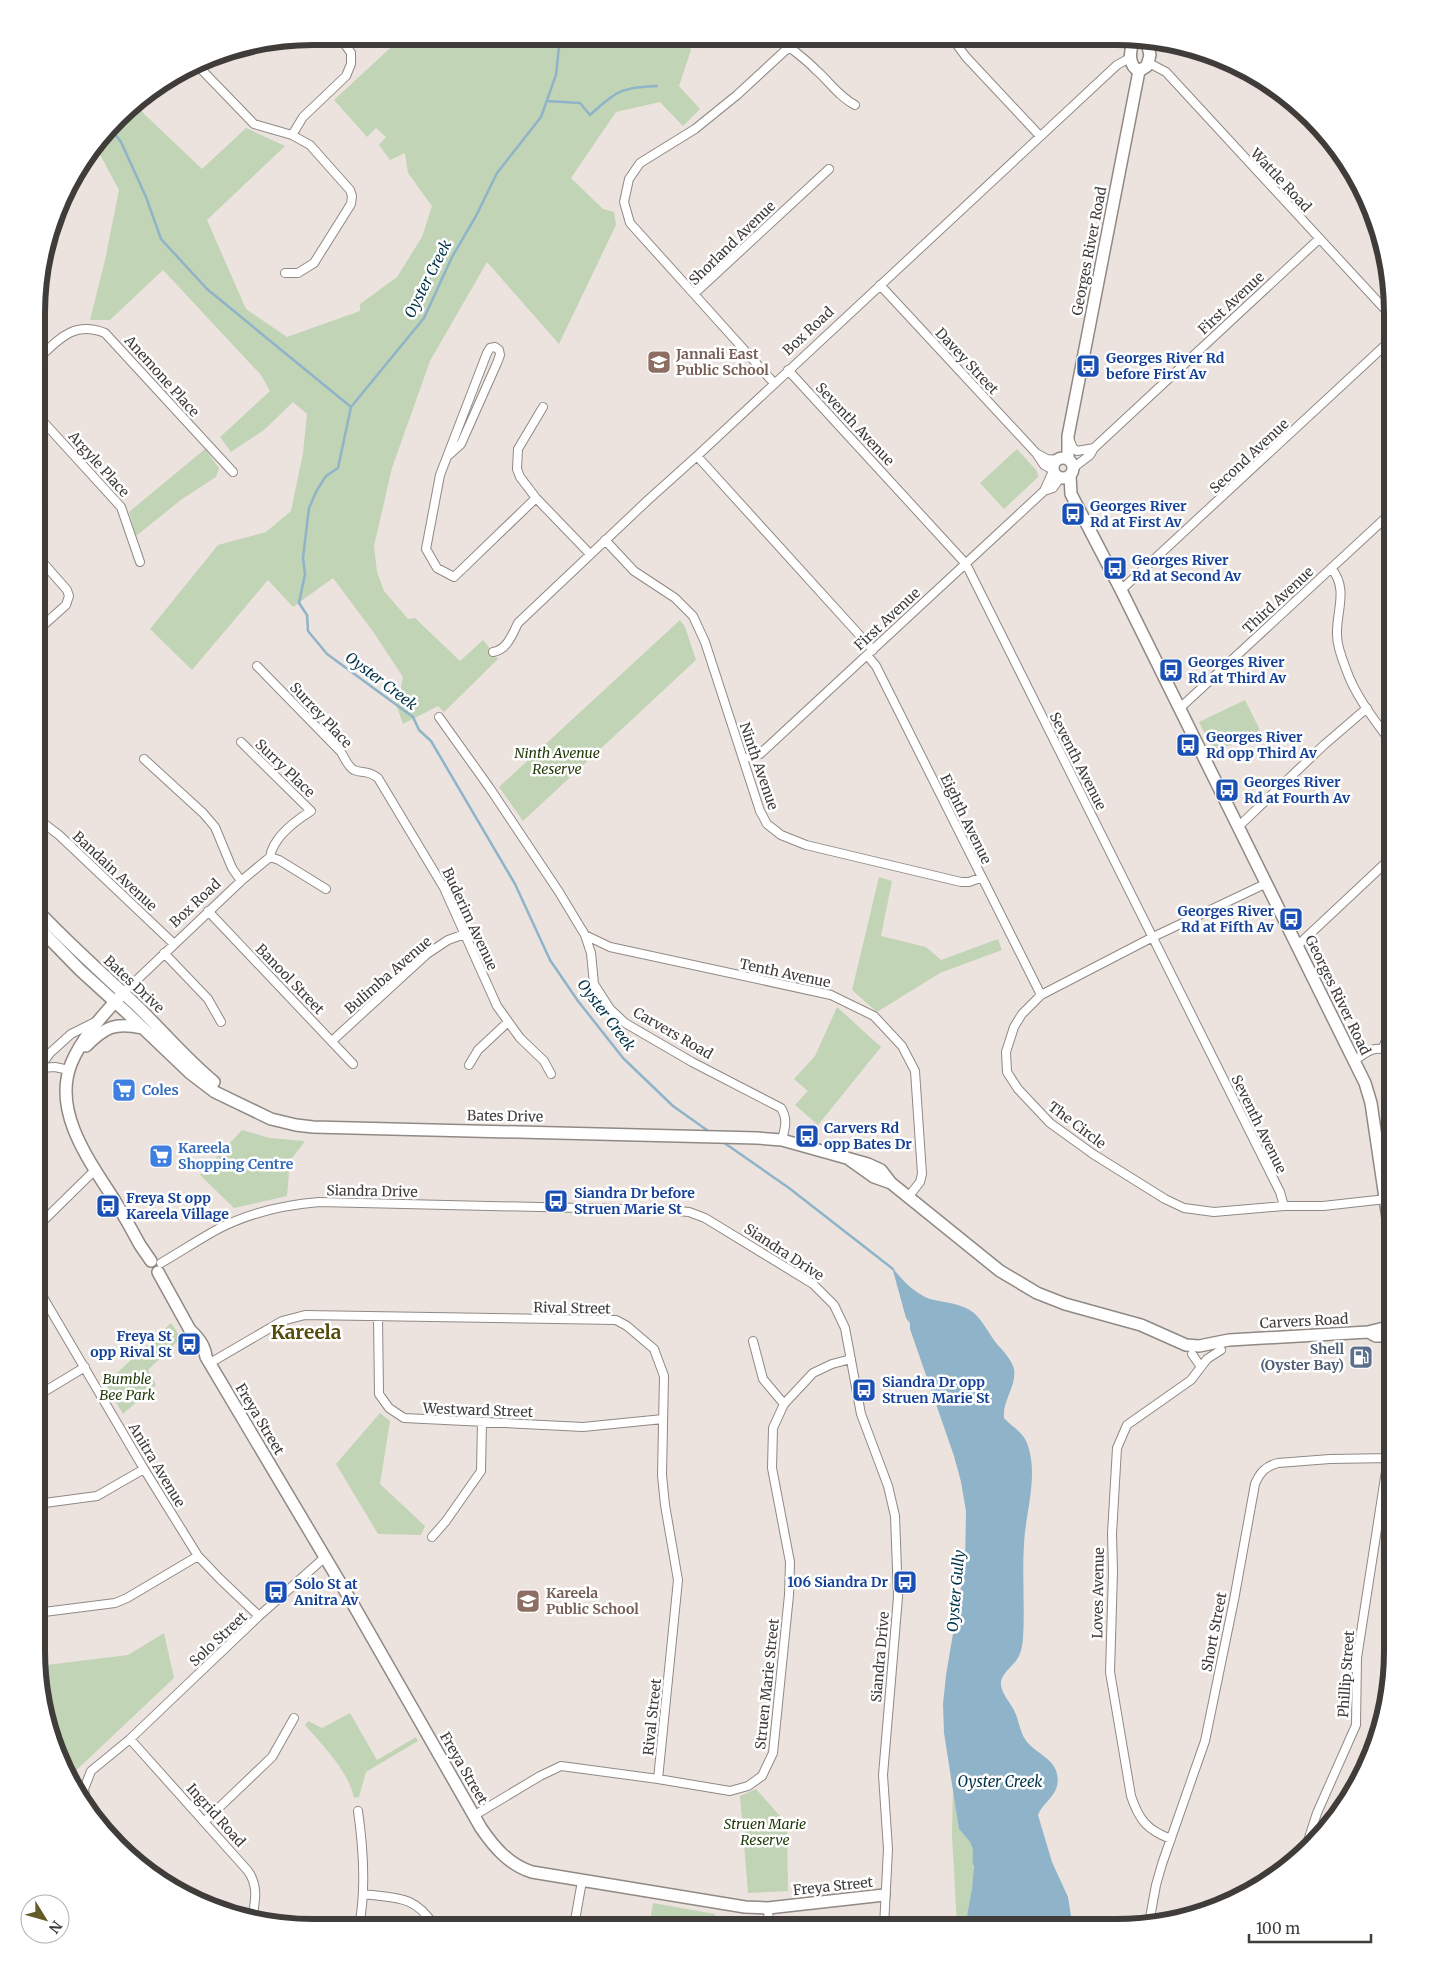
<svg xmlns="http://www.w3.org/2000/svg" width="1429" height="1964" font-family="Merriweather,serif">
<rect width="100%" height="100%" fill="#ece3de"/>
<path fill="#c1d4b5" d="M402 37H685L691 50 679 86 700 109 683 126 660 102 616 112 571 178 603 209 614 212 616 225 559 344 487 262 430 361 392 468 374 546 377 572 384 591 408 619 415 618 460 661 483 640 498 659 444 712 438 706 403 724 397 707 403 677 374 633 333 578 293 607 268 580 192 670 150 629 218 545 266 532 291 511 303 453 307 414 293 402 264 430 231 452 220 437 270 391 261 375 163 270 110 320H90L105 260 119 190 96 147 131 105 163 86 141 111 202 169 246 128 285 146 207 220 246 309 287 337 360 311V304L397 277 422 237 432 206 408 173 405 153 390 160 379 145 386 137 376 128 367 137 334 100Z
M205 449 219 468 216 477 182 499 136 536 129 512Z
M1017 449 1037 471 1038 477 1004 509 980 483Z
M680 620 685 627 696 660 523 821 499 787Z
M1245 700 1260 730 1214 753 1199 722Z
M879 877 892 881 881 936 926 947 941 960 998 939 1002 950 940 973 877 1012 852 990Z
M837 1007 881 1047 818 1125 795 1105 808 1091 794 1079 815 1056Z
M242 1130 270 1138 305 1141 290 1161 287 1196 234 1208 200 1175Z
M171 1323 181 1338 148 1370 156 1385 123 1414 105 1384Z
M380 1413 390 1421 380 1484 425 1526 421 1535 378 1534 336 1464Z
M164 1633 174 1678 68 1778 46 1722 38 1666 128 1655Z
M350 1713 377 1760 416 1737 418 1741 366 1772 359 1797 354 1798C348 1770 323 1746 305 1725L308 1721 322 1728Z
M953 1787 959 1829 970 1842 975 1855 972 1888 965 1927H954L957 1924 952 1836Z
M756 1789 787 1824 788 1891 748 1893 740 1796Z
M653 1903 715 1914 716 1927 649 1926Z"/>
<path fill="#8fb4c9" d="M892 1267C902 1280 914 1293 930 1299 945 1303 962 1303 974 1313 983 1321 989 1334 997 1344 1003 1351 1012 1360 1014 1369 1017 1386 1002 1401 1004 1418 1012 1427 1022 1431 1027 1443 1039 1474 1026 1510 1024 1543 1022 1575 1025 1607 1023 1639 1022 1647 1021 1654 1016 1661 1011 1667 1002 1674 1001 1682 1000 1692 1010 1702 1014 1710 1019 1720 1020 1733 1027 1742 1039 1756 1062 1761 1057 1786 1054 1798 1042 1804 1038 1815L1052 1862 1068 1897 1073 1928 965 1927 972 1888 975 1855 970 1842 959 1829 944 1733 943 1704 946 1675 965 1563 966 1511 961 1482 954 1456 910 1329V1323L906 1318Z"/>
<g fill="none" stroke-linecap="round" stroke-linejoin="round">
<path stroke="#8fb4c9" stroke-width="2.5" d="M560 37 556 75 541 117 497 173 476 216 452 257 424 318 351 407 338 468 326 476 317 490 309 508 303 558 305 574 299 603 307 615 308 631 327 654 413 717 419 730 431 741 515 884 550 960 578 1001 623 1058 673 1106 711 1133
M547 101 580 103 590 115C616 91 622 87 657 86
M111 129 121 142 146 197 161 239 207 289 351 407
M723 1142 789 1188 893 1269
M974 1850V1864"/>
<g stroke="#908984" stroke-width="10">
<path id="street" d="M780 38C791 50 805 58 816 70 830 82 838 96 855 105
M952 38 966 57 1040 136
M1149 63 1166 72 1393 318
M198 66 254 124 292 135 310 145 350 190 352 196 351 204 314 263 298 273H285
M292 135 303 117 346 76 351 64V53L339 36
M880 285 1036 453 1044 465 1053 470
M694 294 630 223 624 202 629 179 640 163 695 129 737 95 789 47
M39 358C60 338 74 321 105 333L233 472
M788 370 966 564 1280 1192 1284 1206
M774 383 694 294 829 169
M543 407 518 449 517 469 520 477 536 498 590 554
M38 416 121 507 140 562
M1070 441 1073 448 1077 451 1094 448
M450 454 461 444 497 363 500 355 499 350 495 347 490 348 487 353 440 475 426 549 437 568 454 577 536 498
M1038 454 1047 459 1057 460
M697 456 873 650
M1073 468 1090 455 1094 448 1319 239
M1044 491 1053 488 1060 478
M605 540 634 571 675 598 693 616 705 642 760 811 767 824 781 835 806 845 961 882H969L980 878
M1331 568C1349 589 1336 611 1337 635 1337 646 1342 659 1346 669 1355 696 1376 722 1393 745
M1121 590 1393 338
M38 630 66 605 69 596 67 590 38 557
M493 652C507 650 512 635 518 623L648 500 697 456 1117 65 1126 60 1131 59
M867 655 876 666 1041 995
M257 666 341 752C344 757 348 767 354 770 363 774 366 769 378 778L444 888 497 1006 520 1038 544 1061 551 1074
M1180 708 1393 511
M439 717 489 787 559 892 585 935 591 953 594 984 610 1009 625 1023 692 1062 781 1108C788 1119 785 1128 782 1140
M144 759 203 813 215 827 232 868 241 881
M743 759 760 754 1044 491 1053 471
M38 819 59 835 174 944
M1238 827 1324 745 1367 708
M270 857 279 860 326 889
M1265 884 1153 937 1041 995 1022 1014 1014 1027 1006 1052 1007 1072 1018 1089 1050 1123 1093 1154 1165 1199 1184 1208 1214 1212 1284 1206H1323L1386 1199
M208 911 353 1064
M585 935 610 947 831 995 874 1016 902 1046 915 1071 922 1174 920 1182 909 1196
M1297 946 1393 856
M164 953 208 999 221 1022
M123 993 241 881 270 857C273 838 295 821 311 811L241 742
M332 1041 427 954 448 940 465 934
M1383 1048 1388 1035 1392 1030
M1354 1061C1367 1051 1378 1043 1392 1054
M469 1065 478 1050 508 1022
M41 1068 55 1067 69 1070
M37 1071 50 1053 71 1034 95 1022
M37 1227 95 1170
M161 1263C180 1252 198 1240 218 1229 249 1213 283 1205 319 1202L666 1210 689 1212 705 1218 813 1284 834 1305 845 1328 861 1414 888 1486 895 1516 898 1597 883 1775 888 1849 884 1927
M37 1287 144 1469 198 1556 220 1579 259 1616
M378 1317 379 1394 389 1408 404 1418 583 1427 663 1419
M753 1341 763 1379 784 1404
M1192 1354 1201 1367
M210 1363 282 1321 305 1315 616 1320 627 1326 654 1349 664 1376 662 1475 665 1505 678 1580 658 1779
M37 1396 85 1367
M37 1504 97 1496 144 1469
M432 1537 446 1521 481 1471 482 1422
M36 1613 115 1603 127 1598 198 1556
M130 1739 248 1871C259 1887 255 1902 252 1920
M87 1807 84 1789 91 1771 130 1739 259 1616 324 1558
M358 1811C363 1846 366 1891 359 1926
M475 1815 540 1776 561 1766 658 1779 730 1791 748 1786 762 1776 773 1753 789 1595 790 1562 772 1468 773 1428 784 1404 813 1373 832 1364 851 1359
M205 1821 272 1757 294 1718
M1171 1839C1147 1830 1139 1820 1131 1796L1110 1672 1113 1572 1112 1534 1117 1448 1127 1425 1191 1380 1207 1359 1221 1350
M1304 1853 1317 1813 1356 1725 1357 1658 1388 1458
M363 1894C395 1898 416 1895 434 1926
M768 1908 769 1927
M1149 1923 1156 1885 1162 1864 1205 1741 1234 1600 1255 1484C1260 1472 1266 1466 1278 1463L1330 1459 1392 1458
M574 1926 582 1881"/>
</g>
<g stroke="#908984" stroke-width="14">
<path id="secondary" d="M1139 39 1147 43 1150 55 1147 66 1139 71C1129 66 1129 53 1133 43Z
M1053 468a10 10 0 1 1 20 0a10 10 0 1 1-20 0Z
M1068 459V436L1139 71
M1070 475 1071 494 1121 590 1365 1083 1371 1103 1392 1245
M38 911C69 944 102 973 135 1004 162 1030 185 1058 214 1082
M38 927 80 970 125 1011 190 1073 215 1092 271 1119 296 1125 313 1127 757 1138 782 1140 868 1164 881 1170 891 1183 1000 1271 1037 1293 1065 1304 1141 1325 1186 1345 1199 1346 1229 1340 1368 1332 1392 1326
M123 993C104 1014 82 1037 71 1064 52 1113 91 1163 115 1201 124 1216 132 1230 140 1245L151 1261
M86 1046C105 1027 115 1022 142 1028
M850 1160 874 1177 891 1183
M158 1272 190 1330C198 1337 205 1346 206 1357L354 1606 481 1828C494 1847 509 1865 532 1872L745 1907 768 1908 884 1895
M1372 1334 1376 1336H1392"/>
</g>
<use href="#street" stroke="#fff" stroke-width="8"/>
<use href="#secondary" stroke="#fff" stroke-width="11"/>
</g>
<defs>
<g id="school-square" transform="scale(1.25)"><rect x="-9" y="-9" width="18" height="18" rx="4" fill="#8d6e63" stroke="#fff"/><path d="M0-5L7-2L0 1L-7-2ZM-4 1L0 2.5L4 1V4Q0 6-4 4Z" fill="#fff"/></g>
<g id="bus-square" transform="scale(1.25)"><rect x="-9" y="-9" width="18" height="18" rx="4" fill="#1a4fb4" stroke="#fff"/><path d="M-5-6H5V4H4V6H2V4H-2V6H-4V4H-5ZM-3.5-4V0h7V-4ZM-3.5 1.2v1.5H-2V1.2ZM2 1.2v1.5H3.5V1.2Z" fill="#fff"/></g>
<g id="supermarket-square" transform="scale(1.25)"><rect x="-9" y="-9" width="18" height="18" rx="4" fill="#3f7fe0" stroke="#fff"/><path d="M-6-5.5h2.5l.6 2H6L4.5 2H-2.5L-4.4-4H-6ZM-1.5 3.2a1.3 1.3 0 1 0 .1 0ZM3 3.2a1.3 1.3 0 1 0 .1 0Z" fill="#fff"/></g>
<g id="fuel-square" transform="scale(1.25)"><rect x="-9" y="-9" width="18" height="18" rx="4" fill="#5c6f8a" stroke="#fff"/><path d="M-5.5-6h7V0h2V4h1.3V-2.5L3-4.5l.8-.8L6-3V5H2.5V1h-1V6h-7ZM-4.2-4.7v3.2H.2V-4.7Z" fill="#fff"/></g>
</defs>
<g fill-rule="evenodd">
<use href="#school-square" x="659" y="362"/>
<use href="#bus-square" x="1088" y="366"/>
<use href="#bus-square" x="1073" y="514"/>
<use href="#bus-square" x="1115" y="568"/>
<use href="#bus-square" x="1171" y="670"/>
<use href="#bus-square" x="1188" y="745"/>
<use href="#bus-square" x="1227" y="790"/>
<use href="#bus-square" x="1291" y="919"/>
<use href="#supermarket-square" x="124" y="1090"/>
<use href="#bus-square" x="807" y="1136"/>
<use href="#supermarket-square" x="161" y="1156"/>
<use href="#bus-square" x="556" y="1201"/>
<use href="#bus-square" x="108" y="1206"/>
<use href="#bus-square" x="189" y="1344"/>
<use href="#fuel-square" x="1361" y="1357"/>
<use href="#bus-square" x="864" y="1390"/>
<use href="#bus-square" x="905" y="1582"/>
<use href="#bus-square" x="276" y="1592"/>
<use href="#school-square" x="528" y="1601"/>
</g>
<g text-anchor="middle" stroke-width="5" stroke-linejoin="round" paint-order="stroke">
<g font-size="14" fill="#3f3c3a" stroke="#fff">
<text transform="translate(1281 180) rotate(47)" y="5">Wattle Road</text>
<text transform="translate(732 243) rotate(-44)" y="5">Shorland Avenue</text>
<text transform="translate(1089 251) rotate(-79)" y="5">Georges River Road</text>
<text transform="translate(1231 303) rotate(-43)" y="5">First Avenue</text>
<text transform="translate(808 331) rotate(-43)" y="5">Box Road</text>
<text transform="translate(967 361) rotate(47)" y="5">Davey Street</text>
<text transform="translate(162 376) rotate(48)" y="5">Anemone Place</text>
<text transform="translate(855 424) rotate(47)" y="5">Seventh Avenue</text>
<text transform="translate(1249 456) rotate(-43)" y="5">Second Avenue</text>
<text transform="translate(99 464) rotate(48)" y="5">Argyle Place</text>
<text transform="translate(1278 600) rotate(-43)" y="5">Third Avenue</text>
<text transform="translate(887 619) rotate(-43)" y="5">First Avenue</text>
<text transform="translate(321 715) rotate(47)" y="5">Surrey Place</text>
<text transform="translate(1078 761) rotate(63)" y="5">Seventh Avenue</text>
<text transform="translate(759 766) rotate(71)" y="5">Ninth Avenue</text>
<text transform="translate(285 768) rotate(44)" y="5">Surry Place</text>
<text transform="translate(966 819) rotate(64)" y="5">Eighth Avenue</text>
<text transform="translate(115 871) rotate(43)" y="5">Bandain Avenue</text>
<text transform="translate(195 903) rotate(-43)" y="5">Box Road</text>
<text transform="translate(470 919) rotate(65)" y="5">Buderim Avenue</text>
<text transform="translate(785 973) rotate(12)" y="5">Tenth Avenue</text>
<text transform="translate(388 975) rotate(-41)" y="5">Bulimba Avenue</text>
<text transform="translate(290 979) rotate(46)" y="5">Banool Street</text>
<text transform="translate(134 984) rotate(43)" y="5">Bates Drive</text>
<text transform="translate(1338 995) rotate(64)" y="5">Georges River Road</text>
<text transform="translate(673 1033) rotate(30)" y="5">Carvers Road</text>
<text transform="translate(505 1116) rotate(1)" y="5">Bates Drive</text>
<text transform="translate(1259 1124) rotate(64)" y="5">Seventh Avenue</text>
<text transform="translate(1077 1125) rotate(37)" y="5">The Circle</text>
<text transform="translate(372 1191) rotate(1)" y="5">Siandra Drive</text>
<text transform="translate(784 1252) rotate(33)" y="5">Siandra Drive</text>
<text transform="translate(572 1308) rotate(1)" y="5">Rival Street</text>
<text transform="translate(1304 1321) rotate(-3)" y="5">Carvers Road</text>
<text transform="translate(478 1410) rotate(2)" y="5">Westward Street</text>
<text transform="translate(260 1419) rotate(59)" y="5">Freya Street</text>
<text transform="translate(157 1465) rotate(59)" y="5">Anitra Avenue</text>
<text transform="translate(1098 1593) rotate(-89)" y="5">Loves Avenue</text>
<text transform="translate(1214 1632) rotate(-79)" y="5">Short Street</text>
<text transform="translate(218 1639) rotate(-43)" y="5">Solo Street</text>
<text transform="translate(880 1657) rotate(-85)" y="5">Siandra Drive</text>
<text transform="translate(1346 1674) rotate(-86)" y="5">Phillip Street</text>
<text transform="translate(767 1684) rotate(-84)" y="5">Struen Marie Street</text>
<text transform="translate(652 1717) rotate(-84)" y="5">Rival Street</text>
<text transform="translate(464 1768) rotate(60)" y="5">Freya Street</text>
<text transform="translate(216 1815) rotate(48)" y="5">Ingrid Road</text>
<text transform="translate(833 1886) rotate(-6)" y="5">Freya Street</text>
</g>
<g font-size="14" font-weight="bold" fill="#785e54" stroke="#fff" text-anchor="start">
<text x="676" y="359">Jannali East<tspan x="676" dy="16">Public School</tspan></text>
<text x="546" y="1598">Kareela<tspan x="546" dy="16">Public School</tspan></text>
</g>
<g font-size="14" font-weight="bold" fill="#164399" stroke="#fff" text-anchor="start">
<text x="1106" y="363">Georges River Rd<tspan x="1106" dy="16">before First Av</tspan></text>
<text x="1090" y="511">Georges River<tspan x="1090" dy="16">Rd at First Av</tspan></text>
<text x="1132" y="565">Georges River<tspan x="1132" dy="16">Rd at Second Av</tspan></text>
<text x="1188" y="667">Georges River<tspan x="1188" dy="16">Rd at Third Av</tspan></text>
<text x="1206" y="742">Georges River<tspan x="1206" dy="16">Rd opp Third Av</tspan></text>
<text x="1244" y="787">Georges River<tspan x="1244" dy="16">Rd at Fourth Av</tspan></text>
<text x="1274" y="916" text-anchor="end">Georges River<tspan x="1274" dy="16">Rd at Fifth Av</tspan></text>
<text x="824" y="1133">Carvers Rd<tspan x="824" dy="16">opp Bates Dr</tspan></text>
<text x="574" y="1198">Siandra Dr before<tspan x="574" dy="16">Struen Marie St</tspan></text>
<text x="126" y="1203">Freya St opp<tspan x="126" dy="16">Kareela Village</tspan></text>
<text x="172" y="1341" text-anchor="end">Freya St<tspan x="172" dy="16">opp Rival St</tspan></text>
<text x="882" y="1387">Siandra Dr opp<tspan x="882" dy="16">Struen Marie St</tspan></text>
<text x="888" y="1587" text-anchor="end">106 Siandra Dr</text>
<text x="294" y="1589">Solo St at<tspan x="294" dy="16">Anitra Av</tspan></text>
</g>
<g font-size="14" font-style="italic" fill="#1f3806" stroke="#fff">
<text x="557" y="758">Ninth Avenue<tspan x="557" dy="16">Reserve</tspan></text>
<text x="127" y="1384">Bumble<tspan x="127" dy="16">Bee Park</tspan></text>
<text x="765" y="1829">Struen Marie<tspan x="765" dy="16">Reserve</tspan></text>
</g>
<g font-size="14" font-weight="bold" fill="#366cbe" stroke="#fff" text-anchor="start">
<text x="142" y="1095">Coles</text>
<text x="178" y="1153">Kareela<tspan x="178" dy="16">Shopping Centre</tspan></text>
</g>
<g font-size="14" font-weight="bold" fill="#4e5e75" stroke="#fff" text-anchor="end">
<text x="1344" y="1354">Shell<tspan x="1344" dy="16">(Oyster Bay)</tspan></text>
</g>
<g font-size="15" font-style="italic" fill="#003349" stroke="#fff">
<text transform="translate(428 279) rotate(-63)" y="5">Oyster Creek</text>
<text transform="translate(381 681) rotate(37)" y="5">Oyster Creek</text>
<text transform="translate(606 1015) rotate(53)" y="5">Oyster Creek</text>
<text transform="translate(956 1591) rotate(-85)" y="5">Oyster Gully</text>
<text x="1000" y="1787">Oyster Creek</text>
</g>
<g font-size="19" font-weight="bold" fill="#554908" stroke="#fff">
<text x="306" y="1339">Kareela</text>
</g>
</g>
<path d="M0 0H1429V1964H0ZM313 45H1116A268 268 0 0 1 1384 313V1651A268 268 0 0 1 1116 1919H313A268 268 0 0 1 45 1651V313A268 268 0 0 1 313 45Z" fill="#fff" fill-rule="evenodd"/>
<path fill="none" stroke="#3f3c3a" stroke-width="6" d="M313 45H1116A268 268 0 0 1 1384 313V1651A268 268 0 0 1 1116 1919H313A268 268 0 0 1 45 1651V313A268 268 0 0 1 313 45Z"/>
<g transform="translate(45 1919) rotate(127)"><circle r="24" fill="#ffffff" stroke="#b2b1b0"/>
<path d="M0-4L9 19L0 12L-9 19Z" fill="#645a27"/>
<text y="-8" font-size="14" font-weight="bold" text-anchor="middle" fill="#3f3c3a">N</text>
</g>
<path d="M1249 1934v8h122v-8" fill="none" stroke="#3f3c3a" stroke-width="2.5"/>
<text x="1256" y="1934" font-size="15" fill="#3f3c3a" stroke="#ffffff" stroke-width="4" paint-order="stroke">100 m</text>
</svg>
